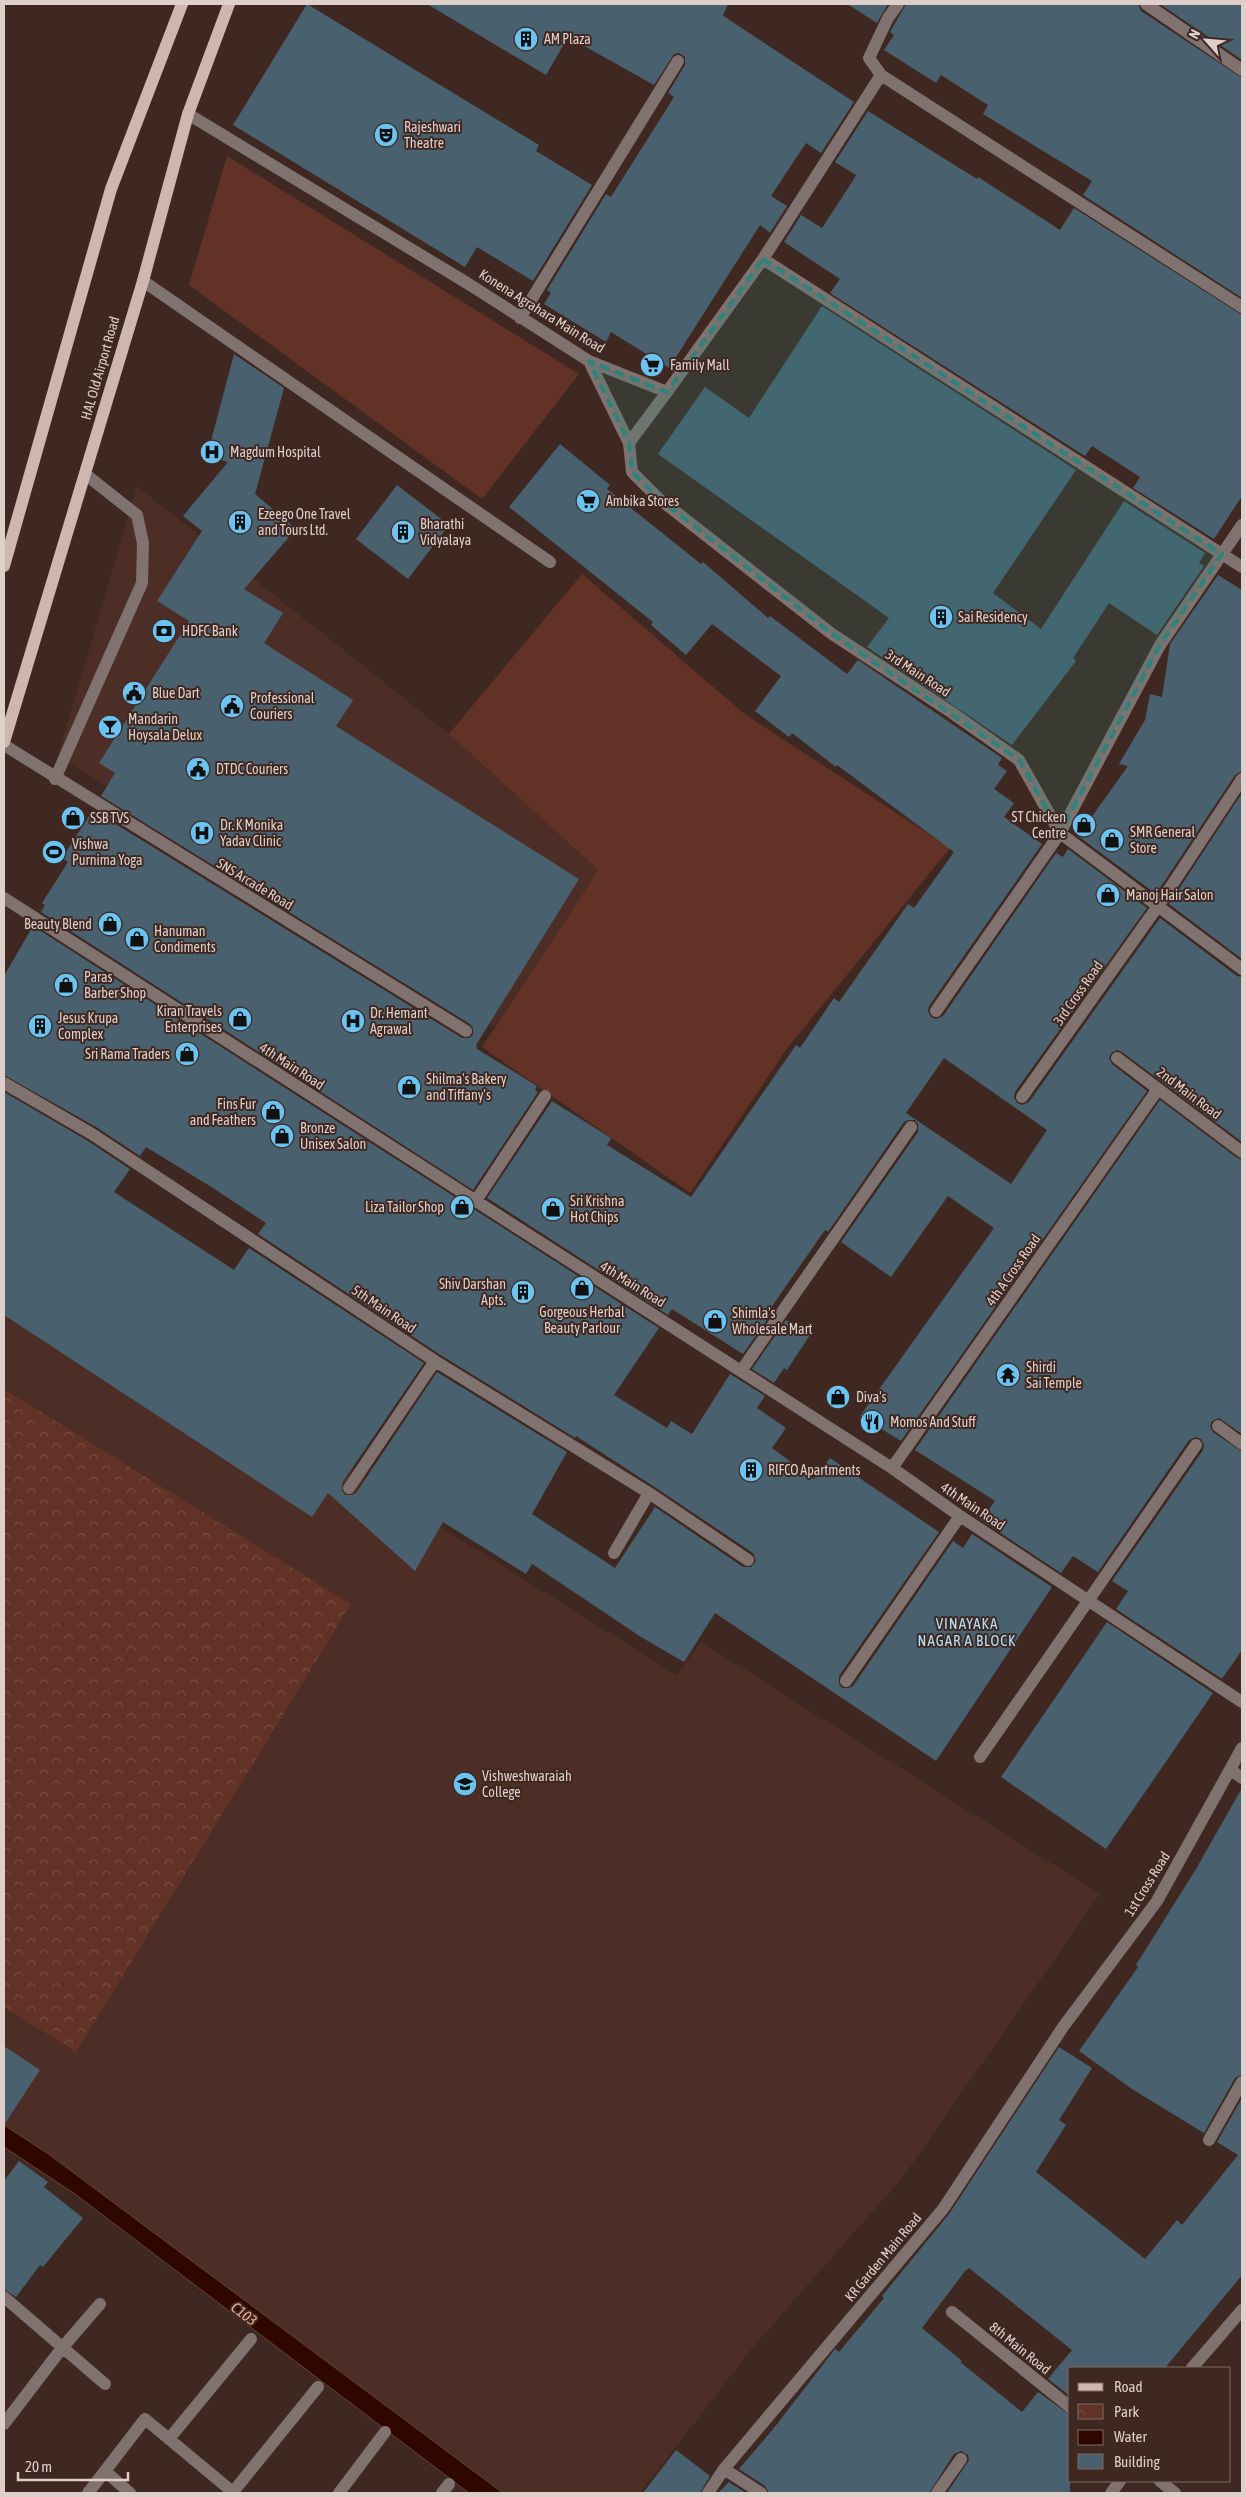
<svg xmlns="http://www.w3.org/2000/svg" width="1246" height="2497" font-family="'Asap Condensed',sans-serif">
<defs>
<pattern id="park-crowns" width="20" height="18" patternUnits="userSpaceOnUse" patternTransform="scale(1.25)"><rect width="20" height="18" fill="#613225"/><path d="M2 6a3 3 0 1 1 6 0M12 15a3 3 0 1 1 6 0" fill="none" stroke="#774f43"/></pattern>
</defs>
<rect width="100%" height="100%" fill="#3e2821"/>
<path fill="#4c2e26" d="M137 486 449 734 598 870 494 1027 58 756Z
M4 1234 442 1528 677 1675 701 1642 1100 1894 903 2177 754 2346 640 2493H503L47 2153 4 2125Z"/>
<path fill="#613225" d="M227 156 579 374 482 499 189 285Z
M582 574 746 715 950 848 786 1050 690 1193 482 1047 598 870 449 734Z"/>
<path fill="url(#park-crowns)" d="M4 1389 351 1604 76 2052 4 2007Z"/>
<path fill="#2f0700" stroke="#64433d" d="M4 2125 47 2153 503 2493H469L75 2194 4 2147Z"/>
<path fill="#49616f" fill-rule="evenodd" d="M307 4 539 145 536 151 592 185 533 281 477 247 465 267 233 125Z
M427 4H728L723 15 725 17 854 102 821 153 806 143 771 196 787 206 770 233 760 225 669 368 611 332 606 342 544 304 551 293 547 290 606 194 611 197 674 97 668 93 685 65V57L679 53 674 54 654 85 568 37 546 75Z
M847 4H888L877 23Z
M906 4H1138L1141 11 1242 78V298L1083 195 1092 181 983 114 988 105 941 75 936 83 884 50 894 35 890 32Z
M1160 4H1242V60Z
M868 111 977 179 978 177 1060 230 1074 208 1242 315V496L1214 539 1133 488 1140 477 1092 446 1085 456 830 293 840 279 784 242 801 215 822 228 854 179 856 175 835 162Z
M822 306 1076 470 993 593 1041 629 1124 501 1205 553 1199 563 1204 566 1157 635 1109 603 1073 658 1076 661 1012 745 867 647 889 618 658 454 705 387 749 418Z
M234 354 284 388 255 494 296 529 244 589 283 613 264 643 353 700 336 726 579 879 476 1045 477 1049 537 1086 535 1090 538 1092 473 1190 41 912 45 905 42 903 68 862 62 858 93 810 462 1038H469L473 1035V1028L470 1024 101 796 115 773 99 763 189 621 157 601 202 531 183 516 228 462 207 456Z
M560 444 610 485 607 489 651 524 701 564 703 562 768 618 770 616 847 674 858 660 1002 758 998 765 1007 771 994 789 1014 803 1004 817 1042 844 929 1006 928 1011 931 1017 936 1019 943 1016 1056 853 1063 857 1068 849 1147 908 1015 1092 1014 1097 1017 1103 1022 1105 1029 1102 1160 918 1237 976 1242 977V1142L1122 1052 1117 1050 1111 1053 1109 1058 1112 1064 1147 1091 901 1441 860 1416 994 1228 948 1196 891 1277 841 1242 918 1132V1124L915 1120H908L904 1122 828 1232 825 1230 770 1309 773 1311 743 1354 672 1309 668 1315 487 1198 552 1101 611 1138 607 1145 691 1197 796 1045 800 1048 834 998 839 1002 908 904 914 908 954 852 837 765 836 767 792 733 789 737 755 711 781 676 712 624 686 655 651 625 653 622 509 507ZM944 1058 1047 1130 1011 1184 906 1113Z
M397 485 449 525 408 579 356 539Z
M1218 575 1242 590V771L1235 775 1156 894 1078 836 1128 766 1119 764 1145 720 1150 694 1162 697 1170 644Z
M1242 793V959L1169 904Z
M33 926 659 1328 614 1395 667 1428 671 1421 692 1434 730 1374 765 1396 757 1408 786 1428 772 1448 814 1479 830 1458 939 1532 839 1676V1684L842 1688H849L853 1686 953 1541 963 1548 972 1534 1052 1587 936 1761 715 1613 684 1662 641 1637 532 1564 526 1574 443 1522 415 1571 328 1493 312 1517 4 1315V1092L88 1141 130 1169 114 1192 234 1270 249 1248 424 1363 342 1483V1491L345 1495H352L356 1493 437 1372 567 1452 532 1514 615 1568 655 1507 743 1567H751L756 1561 753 1553 653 1486 576 1436 575 1438 439 1354 258 1234 266 1223 213 1188 146 1147 140 1156 96 1127 4 1075V976Z
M1160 1100 1237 1158 1242 1160V1434L1219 1418 1212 1421 1210 1426 1213 1432 1242 1452V1650L1222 1679 1116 1609 1128 1591 1112 1581 1203 1450 1204 1445 1201 1439 1196 1437 1189 1440 1098 1572 1073 1556 1061 1573 981 1520 995 1501 915 1450Z
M786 1320 810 1335 787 1370 784 1368 774 1383 752 1369Z
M1107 1622 1213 1693 1106 1849 1001 1777Z
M1242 1788V2074L1235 2078 1204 2133 1132 2089 1079 2051 1138 1967 1136 1965 1196 1869Z
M4 2046 40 2070 4 2125Z
M1059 2047 1092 2068 1059 2120 1066 2125 1036 2172 1145 2259 1177 2220 1182 2225 1238 2155 1217 2142 1242 2098V2275L1165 2368H1070V2396L1048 2379 1072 2350 969 2268 965 2271 922 2328 962 2361 960 2362 1022 2412 1038 2392 1070 2415V2493H947L969 2460 968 2455 961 2451 954 2454 929 2493H769L765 2486 739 2469 774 2428 835 2349 839 2352 884 2298 882 2296 949 2214Z
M19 2161 48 2182 44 2187 83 2218 43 2267 40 2265 16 2297 4 2289V2181Z
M676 2450 710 2476 700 2493H643Z
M729 2482 746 2493H718Z"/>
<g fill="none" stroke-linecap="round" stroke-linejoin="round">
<path stroke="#7f726f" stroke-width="12" d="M1146 4 1242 70
M881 75 1242 307
M188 114 467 283 589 361 667 392 763 259 881 75 869 58 888 18 898 4
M763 259 1242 567
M143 281 550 562
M520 318 678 61
M589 361 629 443
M667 392 629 443 632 472 658 498 832 634 951 712 1019 760 1060 833 1242 969
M4 745 466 1031
M55 779 142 583 143 543 137 515 85 474
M4 898 892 1468 960 1516 1242 1702
M936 1011 1060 833 1160 645 1242 525
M1117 1058 1242 1152
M4 1083 92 1134 435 1361 649 1493 748 1560
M1022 1097 1158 906 1242 779
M475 1202 545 1096
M741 1371 911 1127
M1218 1426 1242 1444
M892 1468 1158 1089
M349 1488 435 1361
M614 1553 649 1493
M846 1681 960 1516
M980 1757 1196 1445
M1231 1770 1242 1778
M1209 2140 1242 2082
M4 2297 105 2384
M952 2312 1070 2407
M1192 2368 1242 2310
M4 2424 62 2348 100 2304
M169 2439 251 2339
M724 2469 761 2493
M105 2471 130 2493
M1160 2481 1175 2493
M233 2492 318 2387
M88 2493 145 2419 234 2493
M339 2493 385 2432
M442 2493 449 2484
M708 2493 724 2469 943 2209 1063 2027 1157 1901 1242 1748
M937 2493 961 2459
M1111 2493 1120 2481"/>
<path stroke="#cfb6ae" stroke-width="12" d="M4 566 111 189 182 4
M4 742 143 281 188 114 229 4"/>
</g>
<path fill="#2e837c" fill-opacity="0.2" stroke="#2e837c" stroke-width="4" stroke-dasharray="10 6" stroke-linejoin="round" d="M763 259 1222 554 1160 645 1060 833 1019 760 832 634 658 498 632 472 629 443 589 361 667 392Z"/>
<defs>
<g id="building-disc" transform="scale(1.25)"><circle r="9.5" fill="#6bc3f2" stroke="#3e2821"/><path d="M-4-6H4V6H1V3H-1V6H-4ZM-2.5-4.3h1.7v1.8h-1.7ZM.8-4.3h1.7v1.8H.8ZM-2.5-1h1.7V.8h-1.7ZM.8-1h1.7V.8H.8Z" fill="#111"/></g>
<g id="theatre-disc" transform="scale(1.25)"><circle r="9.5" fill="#6bc3f2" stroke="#3e2821"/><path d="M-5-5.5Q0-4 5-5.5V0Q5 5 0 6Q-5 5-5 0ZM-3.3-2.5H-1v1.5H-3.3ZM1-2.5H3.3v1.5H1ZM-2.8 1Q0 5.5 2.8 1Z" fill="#111"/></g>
<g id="supermarket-disc" transform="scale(1.25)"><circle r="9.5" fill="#6bc3f2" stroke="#3e2821"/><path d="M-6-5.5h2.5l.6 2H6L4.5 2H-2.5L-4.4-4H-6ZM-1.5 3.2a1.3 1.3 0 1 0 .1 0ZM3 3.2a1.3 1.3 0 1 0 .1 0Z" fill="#111"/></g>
<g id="hospital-disc" transform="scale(1.25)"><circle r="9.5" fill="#6bc3f2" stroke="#3e2821"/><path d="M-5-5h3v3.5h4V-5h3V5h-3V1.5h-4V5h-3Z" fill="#111"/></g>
<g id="bank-disc" transform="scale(1.25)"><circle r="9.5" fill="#6bc3f2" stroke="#3e2821"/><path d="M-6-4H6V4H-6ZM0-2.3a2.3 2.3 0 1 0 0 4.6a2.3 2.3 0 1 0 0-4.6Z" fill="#111"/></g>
<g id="civic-disc" transform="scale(1.25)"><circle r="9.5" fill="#6bc3f2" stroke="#3e2821"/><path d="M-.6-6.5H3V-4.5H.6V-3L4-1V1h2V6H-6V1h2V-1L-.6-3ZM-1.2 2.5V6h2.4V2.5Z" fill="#111"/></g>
<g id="bar-disc" transform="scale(1.25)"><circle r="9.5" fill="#6bc3f2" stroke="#3e2821"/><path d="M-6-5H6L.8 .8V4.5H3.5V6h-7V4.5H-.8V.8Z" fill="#111"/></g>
<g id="shop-disc" transform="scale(1.25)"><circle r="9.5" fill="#6bc3f2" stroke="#3e2821"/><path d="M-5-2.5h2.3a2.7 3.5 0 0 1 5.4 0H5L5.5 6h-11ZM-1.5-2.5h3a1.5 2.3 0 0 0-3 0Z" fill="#111"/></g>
<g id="stadium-disc" transform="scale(1.25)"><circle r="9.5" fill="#6bc3f2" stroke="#3e2821"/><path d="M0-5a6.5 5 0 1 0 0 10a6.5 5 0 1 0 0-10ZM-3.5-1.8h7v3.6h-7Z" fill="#111"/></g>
<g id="temple-disc" transform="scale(1.25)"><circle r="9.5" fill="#6bc3f2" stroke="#3e2821"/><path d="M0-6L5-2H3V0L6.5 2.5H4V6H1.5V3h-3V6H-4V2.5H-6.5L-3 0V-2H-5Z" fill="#111"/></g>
<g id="restaurant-disc" transform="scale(1.25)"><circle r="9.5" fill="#6bc3f2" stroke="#3e2821"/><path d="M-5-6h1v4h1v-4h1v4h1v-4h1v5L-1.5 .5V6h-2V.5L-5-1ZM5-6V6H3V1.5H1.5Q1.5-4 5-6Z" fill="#111"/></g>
<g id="university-disc" transform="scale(1.25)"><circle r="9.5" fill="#6bc3f2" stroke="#3e2821"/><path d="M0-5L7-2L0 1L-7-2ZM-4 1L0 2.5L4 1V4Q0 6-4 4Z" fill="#111"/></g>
</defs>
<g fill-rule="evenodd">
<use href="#building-disc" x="526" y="39"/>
<use href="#theatre-disc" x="386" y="135"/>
<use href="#supermarket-disc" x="652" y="365"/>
<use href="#hospital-disc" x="212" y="452"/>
<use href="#supermarket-disc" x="588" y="501"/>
<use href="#building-disc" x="240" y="522"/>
<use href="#building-disc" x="403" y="532"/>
<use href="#building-disc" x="941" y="617"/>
<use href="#bank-disc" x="164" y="631"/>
<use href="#civic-disc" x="134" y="693"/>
<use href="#civic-disc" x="232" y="706"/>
<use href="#bar-disc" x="110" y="727"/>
<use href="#civic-disc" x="198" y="769"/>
<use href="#shop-disc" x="73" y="818"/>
<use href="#shop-disc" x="1084" y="825"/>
<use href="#hospital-disc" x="202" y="833"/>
<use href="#shop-disc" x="1112" y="840"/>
<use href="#stadium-disc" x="54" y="852"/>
<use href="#shop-disc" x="1108" y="895"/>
<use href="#shop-disc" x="110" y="924"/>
<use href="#shop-disc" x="137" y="939"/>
<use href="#shop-disc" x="66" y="985"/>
<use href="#shop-disc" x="240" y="1019"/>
<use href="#hospital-disc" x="353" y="1021"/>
<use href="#building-disc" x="40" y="1026"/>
<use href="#shop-disc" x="187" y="1054"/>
<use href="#shop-disc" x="409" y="1087"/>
<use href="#shop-disc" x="273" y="1112"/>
<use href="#shop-disc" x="282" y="1136"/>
<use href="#shop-disc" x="462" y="1207"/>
<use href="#shop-disc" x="553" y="1209"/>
<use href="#shop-disc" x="582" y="1288"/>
<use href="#building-disc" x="523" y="1292"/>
<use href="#shop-disc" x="715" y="1321"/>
<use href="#temple-disc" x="1008" y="1375"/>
<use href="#shop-disc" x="838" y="1397"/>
<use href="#restaurant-disc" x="872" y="1422"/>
<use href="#building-disc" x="751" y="1470"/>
<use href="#university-disc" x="465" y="1784"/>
</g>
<g text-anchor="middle" stroke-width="4" stroke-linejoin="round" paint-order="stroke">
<g font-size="14" fill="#dfcfcb" stroke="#3e2821" text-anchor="start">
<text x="544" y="44">AM Plaza</text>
<text x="404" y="132">Rajeshwari<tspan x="404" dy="16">Theatre</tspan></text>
<text x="670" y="370">Family Mall</text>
<text x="230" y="457">Magdum Hospital</text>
<text x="606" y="506">Ambika Stores</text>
<text x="258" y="519">Ezeego One Travel<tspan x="258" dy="16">and Tours Ltd.</tspan></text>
<text x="420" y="529">Bharathi<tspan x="420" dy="16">Vidyalaya</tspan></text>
<text x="958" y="622">Sai Residency</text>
<text x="182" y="636">HDFC Bank</text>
<text x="152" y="698">Blue Dart</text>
<text x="250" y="703">Professional<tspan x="250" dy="16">Couriers</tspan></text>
<text x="128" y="724">Mandarin<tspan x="128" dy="16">Hoysala Delux</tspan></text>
<text x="216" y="774">DTDC Couriers</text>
<text x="1066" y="822" text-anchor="end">ST Chicken<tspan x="1066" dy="16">Centre</tspan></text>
<text x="90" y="823">SSB TVS</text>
<text x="220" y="830">Dr. K Monika<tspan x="220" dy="16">Yadav Clinic</tspan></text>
<text x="1130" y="837">SMR General<tspan x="1130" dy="16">Store</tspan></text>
<text x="72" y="849">Vishwa<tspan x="72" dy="16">Purnima Yoga</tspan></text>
<text x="1126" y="900">Manoj Hair Salon</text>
<text x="92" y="929" text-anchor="end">Beauty Blend</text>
<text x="154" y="936">Hanuman<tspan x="154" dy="16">Condiments</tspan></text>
<text x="84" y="982">Paras<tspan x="84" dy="16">Barber Shop</tspan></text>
<text x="222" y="1016" text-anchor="end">Kiran Travels<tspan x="222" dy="16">Enterprises</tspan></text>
<text x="370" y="1018">Dr. Hemant<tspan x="370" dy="16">Agrawal</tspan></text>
<text x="58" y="1023">Jesus Krupa<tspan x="58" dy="16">Complex</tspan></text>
<text x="170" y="1059" text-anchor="end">Sri Rama Traders</text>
<text x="426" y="1084">Shilma's Bakery<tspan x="426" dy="16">and Tiffany's</tspan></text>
<text x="256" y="1109" text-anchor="end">Fins Fur<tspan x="256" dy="16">and Feathers</tspan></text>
<text x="300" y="1133">Bronze<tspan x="300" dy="16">Unisex Salon</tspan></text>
<text x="570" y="1206">Sri Krishna<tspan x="570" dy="16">Hot Chips</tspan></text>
<text x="444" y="1212" text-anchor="end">Liza Tailor Shop</text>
<text x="506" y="1289" text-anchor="end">Shiv Darshan<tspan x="506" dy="16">Apts.</tspan></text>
<text x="582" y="1317" text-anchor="middle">Gorgeous Herbal<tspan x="582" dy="16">Beauty Parlour</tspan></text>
<text x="732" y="1318">Shimla's<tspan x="732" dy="16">Wholesale Mart</tspan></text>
<text x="1026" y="1372">Shirdi<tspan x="1026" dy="16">Sai Temple</tspan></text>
<text x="856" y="1402">Diva's</text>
<text x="890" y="1427">Momos And Stuff</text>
<text x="768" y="1475">RIFCO Apartments</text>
<text x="482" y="1781">Vishweshwaraiah<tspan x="482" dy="16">College</tspan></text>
</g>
<g font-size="14" fill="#dfcfcb" stroke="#3e2821">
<text transform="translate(542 311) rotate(32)" y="5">Konena Agrahara Main Road</text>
<text transform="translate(100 368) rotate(-74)" y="5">HAL Old Airport Road</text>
<text transform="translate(918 673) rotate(33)" y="5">3rd Main Road</text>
<text transform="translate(255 884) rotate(31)" y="5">SNS Arcade Road</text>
<text transform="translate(1078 993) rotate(-55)" y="5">3rd Cross Road</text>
<text transform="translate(292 1066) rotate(33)" y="5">4th Main Road</text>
<text transform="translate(1189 1093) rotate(37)" y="5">2nd Main Road</text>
<text transform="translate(1013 1270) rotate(-55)" y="5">4th A Cross Road</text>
<text transform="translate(633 1284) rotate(32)" y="5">4th Main Road</text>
<text transform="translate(384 1309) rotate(34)" y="5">5th Main Road</text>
<text transform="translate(973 1506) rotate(34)" y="5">4th Main Road</text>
<text transform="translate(1147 1884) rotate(-58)" y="5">1st Cross Road</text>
<text transform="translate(883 2257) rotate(-50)" y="5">KR Garden Main Road</text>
<text transform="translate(1020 2348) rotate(39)" y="5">8th Main Road</text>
</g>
<g font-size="15" letter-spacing="1" fill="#b2e0fa" stroke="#3e2821">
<text x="967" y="1629">VINAYAKA<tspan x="967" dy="17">NAGAR A BLOCK</tspan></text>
</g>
<g font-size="15" font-style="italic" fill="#f7ac97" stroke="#3e2821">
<text transform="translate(244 2314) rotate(37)" y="5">C103</text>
</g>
</g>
<rect width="1246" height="2497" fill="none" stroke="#dfcfcb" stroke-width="10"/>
<rect x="1068" y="2367" width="162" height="115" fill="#3e2821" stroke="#7e6b65"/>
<rect x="1078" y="2383" width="25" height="8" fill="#cfb6ae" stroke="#7e6b65"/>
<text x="1114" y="2392" font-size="15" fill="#dfcfcb">Road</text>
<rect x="1078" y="2404" width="25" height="15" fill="url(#park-crowns)" stroke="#7e6b65"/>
<text x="1114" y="2417" font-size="15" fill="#dfcfcb">Park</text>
<rect x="1078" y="2430" width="25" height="15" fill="#2f0700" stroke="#7e6b65"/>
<text x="1114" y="2442" font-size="15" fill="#dfcfcb">Water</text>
<rect x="1078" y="2454" width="25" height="15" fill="#49616f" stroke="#7e6b65"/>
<text x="1114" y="2467" font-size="15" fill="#dfcfcb">Building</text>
<g transform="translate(1206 40) rotate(297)" stroke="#3e2821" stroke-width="4" paint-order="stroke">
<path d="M0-4L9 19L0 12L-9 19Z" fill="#dfcfcb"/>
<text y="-8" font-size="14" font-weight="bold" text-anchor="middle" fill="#dfcfcb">N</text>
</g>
<path d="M18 2472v8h110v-8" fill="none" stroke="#dfcfcb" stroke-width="2.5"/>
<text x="25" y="2472" font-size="15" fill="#dfcfcb" stroke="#3e2821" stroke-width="4" paint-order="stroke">20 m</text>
</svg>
